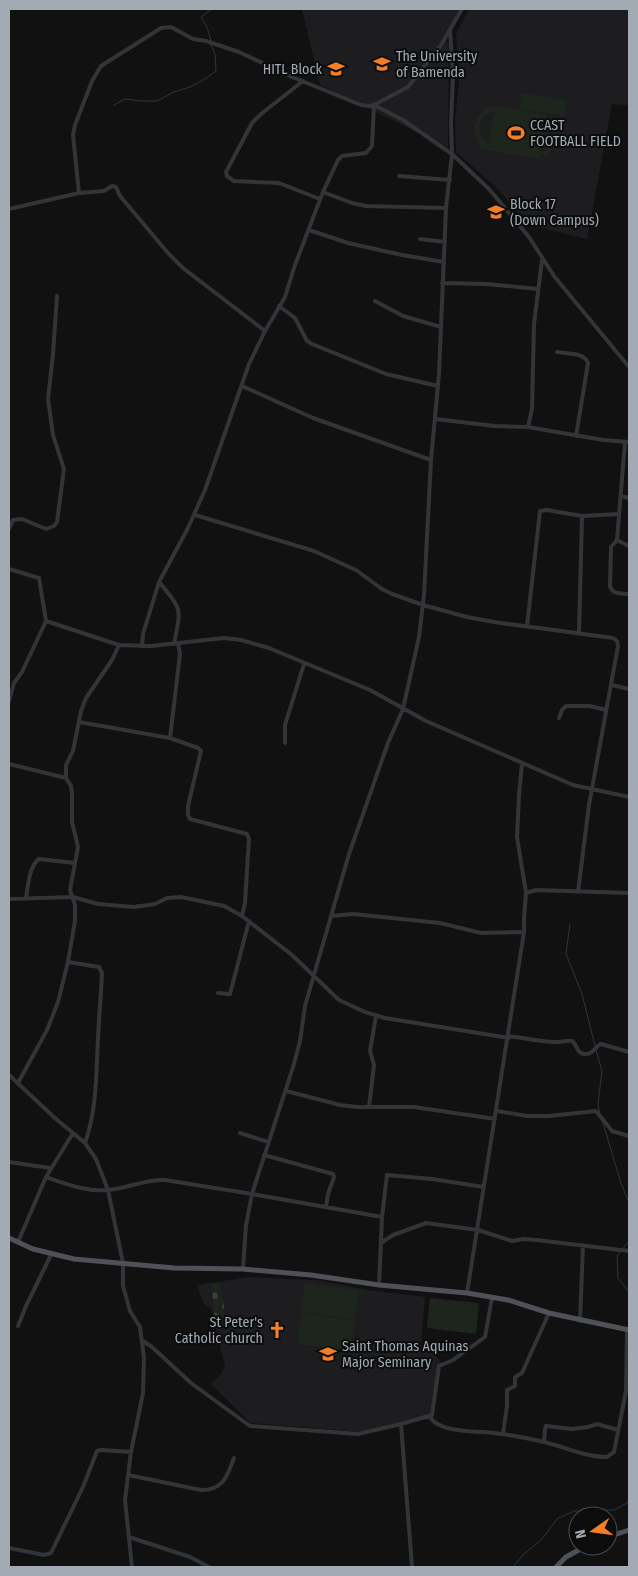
<svg xmlns="http://www.w3.org/2000/svg" width="638" height="1576" font-family="'Fira Sans Condensed',sans-serif">
<defs>
<pattern id="cemetery-stones" width="16" height="16" patternUnits="userSpaceOnUse" patternTransform="scale(1.25)"><rect width="16" height="16" fill="#1e251d"/><path d="M2 7V4a2 2 0 0 1 4 0v3zM10 15v-3a2 2 0 0 1 4 0v3z" fill="#3c423b"/></pattern>
</defs>
<rect width="100%" height="100%" fill="#111112"/>
<path fill="#1d1d1f" d="M302 9H462L443 37 449 44 448 147 320 85Z
M469 9H629V106L612 104 587 239 529 225 497 188 456 152 455 120 459 82 456 34Z
M249 1277 316 1280 368 1290 425 1297 421 1346 424 1343 441 1362 434 1413 363 1432 250 1423 211 1384 221 1374 225 1366 211 1309 203 1303 197 1285Z"/>
<path fill="url(#cemetery-stones)" d="M219 1283 224 1306V1318L215 1319 211 1284Z"/>
<path fill="#1e251d" fill-rule="evenodd" d="M522 93 567 101 564 116 520 109Z
M494 106C507 109 531 110 544 115 554 119 558 131 556 141 553 150 549 155 541 156L540 159 480 149C480 143 477 139 475 134 472 121 482 109 494 106ZM494 112 488 144C474 135 477 115 494 112ZM544 122C559 130 552 148 539 153Z
M305 1283 359 1290 355 1320 301 1312Z
M430 1298 479 1303 476 1334 427 1328Z
M301 1313 355 1321 350 1351 298 1344Z"/>
<g fill="none" stroke-linecap="round" stroke-linejoin="round">
<path stroke="#2a373b" stroke-width="1" d="M211 41 207 27 201 17 212 9
M114 105 125 99 141 101H157L174 92 190 87 205 79 216 71 215 54 211 45
M570 924 566 954 582 994 595 1046
M596 1050 602 1071 598 1104 600 1114
M603 1123 621 1183 629 1203
M629 1241 617 1256 618 1278 629 1292
M513 1567 524 1554 542 1539 557 1519 574 1511 614 1510 627 1503 629 1500"/>
<path stroke="#323437" stroke-width="4" d="M303 81 261 114 252 123 226 172 227 176 234 181 279 183 320 199
M374 105 403 120 452 154 489 189 529 237 554 276 629 367
M399 176 450 180
M323 192 352 203 366 206 446 208
M79 193 73 135 75 125 92 81 101 66 161 28 171 27 193 39 206 41 239 52 292 77 361 105 369 106 374 105 408 87 441 45 462 9
M9 209 79 193 104 191 112 186 116 187 120 196 168 253 183 268 265 331
M309 230 348 243 402 255 444 262
M420 239 445 242
M442 283 486 284 538 289
M375 301 403 316 441 327
M279 306 295 318 307 341 312 344 386 374 438 386
M557 352C567 354 584 352 588 363L576 436
M242 386 313 418 431 460
M435 419 495 426 528 427 603 440 629 442
M528 427 532 409 534 324 542 260
M625 442 617 540 611 547 610 586C612 595 622 593 629 594
M621 496 629 498
M195 515 314 551 356 570 382 589 392 594 423 605 467 617 494 622 613 638 617 641 618 646 589 805 578 892
M9 529 13 520 22 519 46 529 54 526 57 522 64 469 53 435 48 399 53 354 57 296
M617 540 629 546
M9 569 39 578 46 621 22 672 14 683 9 701
M159 582C183 611 181 608 174 644
M46 621 119 645 151 646 224 638 241 640 269 648 370 690 426 721 573 785 629 797
M527 626 540 511 547 510 582 516 619 514
M579 633 582 516
M178 643 180 654 170 738 198 748 201 751 188 806V815L190 819 247 834 249 839 245 903 242 916 292 955 339 1000 365 1012 385 1018 509 1038
M142 646 143 634 159 582 188 528 205 490 249 364 265 331 285 297 295 265 323 192 338 160 342 156 366 153 372 146 374 105
M612 685 629 689
M559 718 562 710 566 706H590L606 710
M79 722 170 738
M285 743V725L304 664
M9 764 66 778
M526 893 536 890 629 893
M26 898C28 887 29 866 39 859L75 863
M9 899 73 897 98 904 134 907 155 904 167 898 181 897 224 906 242 916
M331 916 353 914 440 923 481 933 524 932
M68 962 99 967 102 973C101 995 99 1017 98 1039 96 1075 97 1109 85 1143
M218 993 230 994 249 921
M509 1036C524 1038 541 1042 556 1042 560 1042 569 1040 572 1041 578 1044 575 1054 586 1054 594 1054 595 1046 601 1044L629 1052
M9 1075 56 1119 85 1143 96 1159 108 1190 123 1263V1286L130 1311 140 1327 144 1358 143 1393 131 1452 125 1500 132 1567
M18 1083 47 1030 58 1002 68 962 75 921V905L70 890 78 847 72 822V793L71 786 66 778V765L73 751 81 711 86 698 112 660 119 645
M286 1091 340 1105 357 1107H414L495 1119
M369 1107 374 1065 370 1051 376 1016
M497 1111 527 1116H549L596 1111 612 1131 629 1136
M240 1133 268 1142
M264 1155 333 1174 334 1177 328 1194 326 1207
M9 1162 50 1168
M46 1177C66 1184 86 1192 107 1190 127 1189 144 1179 165 1180L252 1194 382 1217
M18 1242 46 1177 73 1133
M381 1243 393 1235 426 1223 478 1230 512 1241 524 1239 536 1240 629 1251
M243 1269 246 1225 252 1194 294 1064 300 1041 305 1006 349 854 388 743 403 709 419 637 424 595 431 460 439 374 446 208 452 154 451 123 453 75 450 30
M379 1285 382 1217 387 1175 432 1179 484 1187
M467 1293 524 932V918L526 893 517 837 519 795 522 763
M580 1321 583 1245
M18 1326 26 1306 51 1255
M143 1341 152 1347 191 1383 250 1426 358 1434 401 1424
M430 1416C436 1433 479 1431 494 1433 511 1435 528 1438 544 1442 565 1447 585 1457 607 1457L614 1452 626 1391 627 1330
M503 1434 507 1406V1390L515 1386V1377L522 1373 549 1313
M544 1442 545 1429 546 1426 572 1429 588 1427 597 1424 618 1430
M128 1475 201 1490C224 1490 227 1476 234 1458
M129 1537 190 1557 209 1567
M9 1548 44 1555 51 1553 83 1487 97 1451 101 1450 131 1452
M412 1567 401 1424 432 1415 439 1366 453 1360 485 1337 492 1298"/>
<path stroke="#4e5256" stroke-width="5" d="M9 1238 33 1249 74 1259 174 1268 243 1269 311 1275 379 1285 467 1293 508 1300 549 1313 629 1330
M608 1537 629 1530
M556 1567 566 1557 586 1546"/>
</g>
<defs>
<g id="university-bare" transform="scale(1.35)"><path d="M0-5L7-2L0 1L-7-2ZM-4 1L0 2.5L4 1V4Q0 6-4 4Z" fill="#f47e27" stroke="#0c0c0d" stroke-width="2.5" paint-order="stroke"/></g>
<g id="stadium-bare" transform="scale(1.35)"><path d="M0-5a6.5 5 0 1 0 0 10a6.5 5 0 1 0 0-10ZM-3.5-1.8h7v3.6h-7Z" fill="#f47e27" stroke="#0c0c0d" stroke-width="2.5" paint-order="stroke"/></g>
<g id="church-bare" transform="scale(1.35)"><path d="M-1.2-6h2.4v3.5h3.3v2.4h-3.3V6h-2.4V-.1h-3.3v-2.4h3.3Z" fill="#f47e27" stroke="#0c0c0d" stroke-width="2.5" paint-order="stroke"/></g>
</defs>
<g fill-rule="evenodd">
<use href="#university-bare" x="382" y="64"/>
<use href="#university-bare" x="336" y="69"/>
<use href="#stadium-bare" x="516" y="133"/>
<use href="#university-bare" x="496" y="212"/>
<use href="#church-bare" x="277" y="1330"/>
<use href="#university-bare" x="328" y="1354"/>
</g>
<g text-anchor="middle" stroke-width="4" stroke-linejoin="round" paint-order="stroke">
<g font-size="14" fill="#a2abb3" stroke="#0c0c0d" text-anchor="start">
<text x="396" y="61">The University<tspan x="396" dy="16">of Bamenda</tspan></text>
<text x="322" y="74" text-anchor="end">HITL Block</text>
<text x="530" y="130">CCAST<tspan x="530" dy="16">FOOTBALL FIELD</tspan></text>
<text x="510" y="209">Block 17<tspan x="510" dy="16">(Down Campus)</tspan></text>
<text x="263" y="1327" text-anchor="end">St Peter's<tspan x="263" dy="16">Catholic church</tspan></text>
<text x="342" y="1351">Saint Thomas Aquinas<tspan x="342" dy="16">Major Seminary</tspan></text>
</g>
</g>
<rect width="638" height="1576" fill="none" stroke="#a2abb3" stroke-width="20"/>
<g transform="translate(593 1531) rotate(256)"><circle r="24" fill="#0c0c0d" stroke="#484c4f"/>
<path d="M0-4L9 19L0 12L-9 19Z" fill="#f47e27"/>
<text y="-8" font-size="14" font-weight="bold" text-anchor="middle" fill="#a2abb3">N</text>
</g>
</svg>
